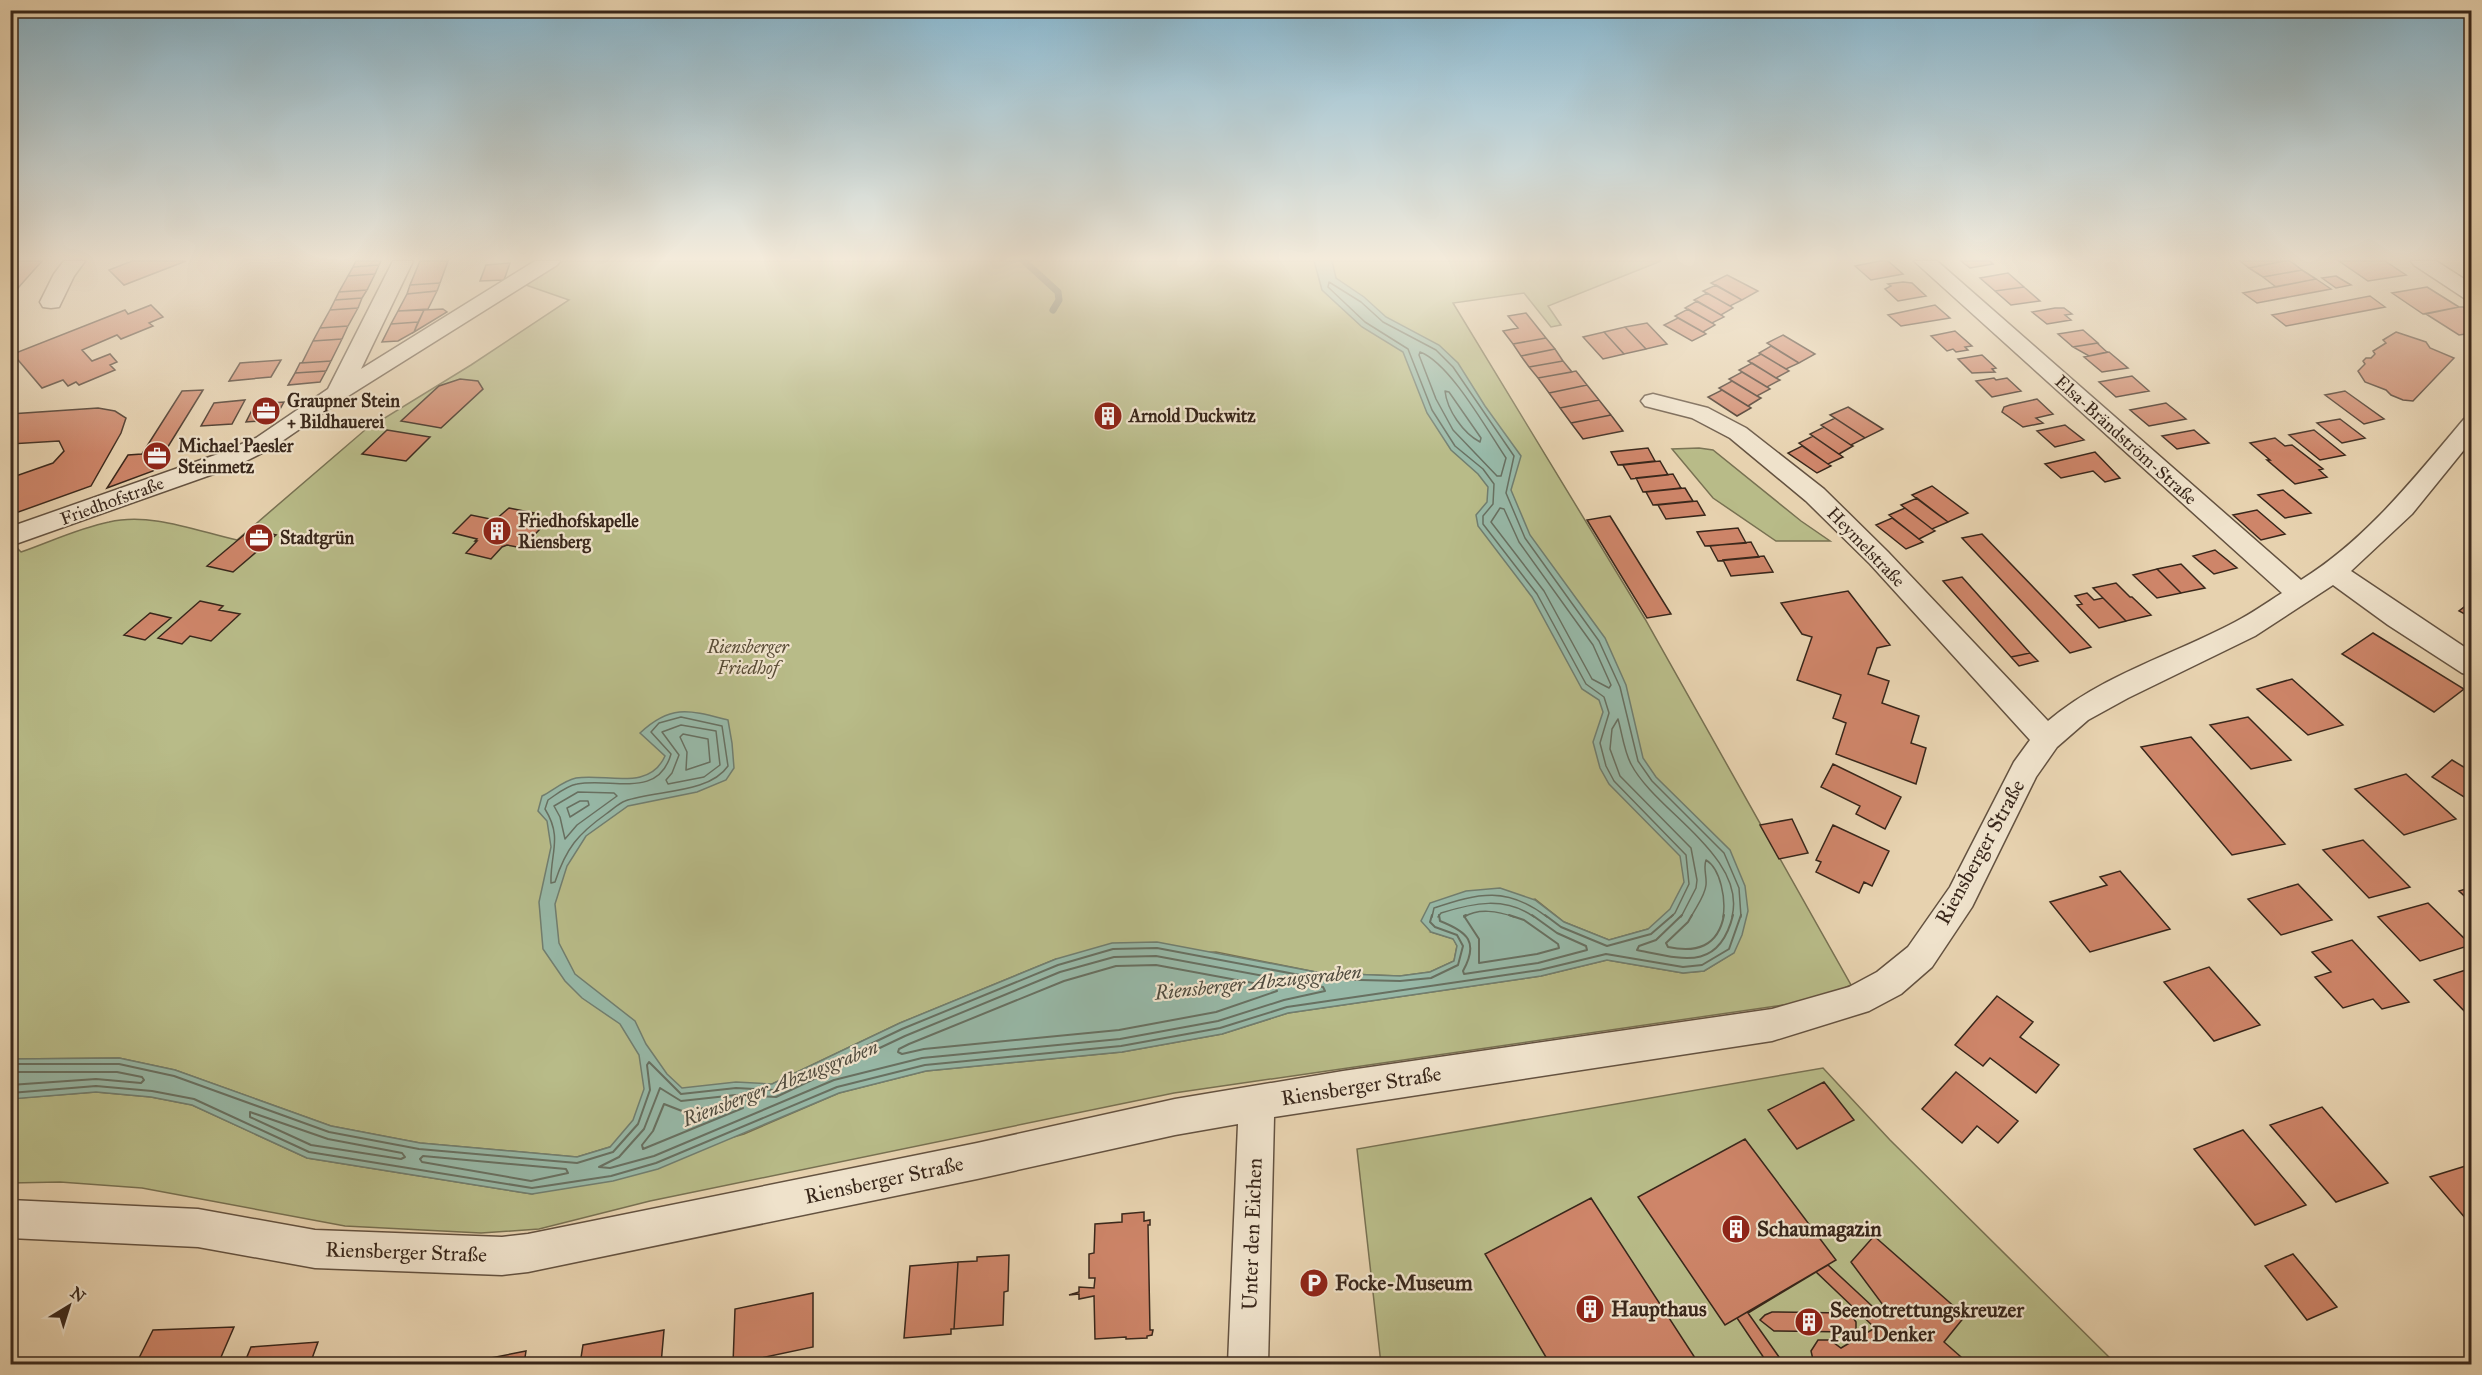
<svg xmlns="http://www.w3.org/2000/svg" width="2482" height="1375" font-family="'IM FELL Great Primer',serif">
<rect width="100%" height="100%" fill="#e7d2af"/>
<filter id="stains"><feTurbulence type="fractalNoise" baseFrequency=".00333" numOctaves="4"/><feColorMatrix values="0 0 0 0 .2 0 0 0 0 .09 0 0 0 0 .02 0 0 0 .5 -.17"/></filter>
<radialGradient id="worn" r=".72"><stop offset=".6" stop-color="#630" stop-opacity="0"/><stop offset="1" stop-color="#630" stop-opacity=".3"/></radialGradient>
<path fill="#b8bb88" stroke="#787152" stroke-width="1.5" d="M563 261H1661L1548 306 1561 325 1551 327 1524 293 1453 303 1645 619 1851 985 1818 1000 1174 1093 650 1201 539 1229 481 1233 345 1226 142 1188 60 1182 11 1183V1099L19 1098 96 1092 151 1097 192 1105 307 1158 532 1194 744 1134 839 1093 926 1071 1122 1052 1222 1034 1288 1013 1541 976 1607 960 1683 973 1704 971 1733 953 1648 929 1609 940 1564 922 1535 899 1431 932 1454 939 1457 946 1454 961 1430 972 1400 976 1321 973 1216 952 1056 959 900 1023 749 1095 662 1131 577 1157 420 1143 331 1126 175 1070 119 1058 11 1059V552L18 549 21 552C50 542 79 528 109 522 150 512 197 531 237 540L365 430 471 365 569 300 523 284Z
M1699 448 1713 450 1801 521 1830 541H1776L1713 498 1672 449Z
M1823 1068 1890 1140 2116 1364H1381L1357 1149Z"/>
<path fill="#97b8a7" stroke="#717e6f" stroke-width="1.5" d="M1314 261H1332L1336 278 1364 297 1386 317 1439 345 1458 363 1485 406 1521 456 1511 490 1530 535 1605 638 1626 685 1643 758 1656 777 1730 850 1745 886 1748 911 1742 935 1734 953 1704 971 1683 973 1607 960 1541 976 1288 1013 1222 1034 1122 1052 926 1071 839 1093 658 1169 613 1181 532 1194 307 1158 192 1105 151 1097 96 1092 11 1099V1059L119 1058 175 1070 331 1126 420 1143 577 1157 610 1147 633 1120 644 1089 639 1055 620 1024 582 998 565 981 543 949 539 902 551 847 547 821 538 811 542 796C552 791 565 780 576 778 606 773 649 792 665 756L640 733C671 704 689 710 728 720L732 743 734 768 726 780 697 792 628 806 586 836 567 866 555 904 559 943 575 974 635 1021 646 1044 667 1074 682 1088 736 1082 772 1084 900 1023 1056 959 1112 943 1157 942 1321 973 1400 976 1430 972 1454 961 1457 946 1453 939 1431 932 1421 921 1430 903 1466 891 1500 888 1535 900 1564 922 1609 940 1648 929 1670 909 1684 882 1680 856 1609 784 1600 768 1593 742 1603 712 1599 700 1582 689 1532 597 1478 526 1476 515 1487 502 1488 487 1478 474 1451 450 1427 413 1403 352 1362 327 1322 290Z"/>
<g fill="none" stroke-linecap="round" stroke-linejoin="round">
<path stroke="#687061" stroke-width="1.5" d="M1420 352C1450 363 1487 430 1506 458L1501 476H1497L1453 430 1436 399 1419 355Z
M1445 391 1449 392 1481 438 1480 442C1463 433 1447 410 1445 391Z
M1500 508 1504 509 1519 542 1593 645 1611 685 1609 688 1592 679 1544 591 1491 522Z
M681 717 722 726 728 766C709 794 655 790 625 801 619 803 612 810 606 814 578 834 566 848 555 882L551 883C550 853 563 838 545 809L548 800C557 794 566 786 577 784 611 777 658 800 671 754L651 732 659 723Z
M681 725 716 731 720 765 704 777 668 784 666 780 672 773 679 755 662 732Z
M683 734 708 739 710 762 686 770 687 752 680 737Z
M578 792 614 793 617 796 577 825 565 839 560 817 554 806Z
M580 801H588L589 805 570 817 567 808Z
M1432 917 1434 908C1479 893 1507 886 1547 917
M1438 917 1441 913C1473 903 1505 896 1534 917
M1464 917C1478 908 1498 911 1514 917
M1671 917 1675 913 1689 884 1686 855 1614 781 1606 766 1600 743 1609 713 1604 697 1586 684 1537 594 1483 524V516L1493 504 1494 484 1483 469 1455 446 1432 410 1408 349 1365 322 1328 287 1329 282 1361 302 1383 322 1436 350 1453 367 1514 456 1506 493 1525 538 1599 641 1620 687 1638 761 1652 781 1724 853 1739 888 1741 917
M1681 917 1696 888 1697 880 1691 848 1620 776 1610 749 1612 729 1618 719C1622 733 1624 751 1631 764 1655 811 1747 856 1732 917
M1691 917C1696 907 1705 896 1706 885 1707 876 1703 868 1706 860 1721 869 1726 900 1723 917"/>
<path stroke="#687061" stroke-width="2" d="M1439 915 1440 921C1468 932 1479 942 1463 971L1464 974 1538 963 1587 950 1586 946 1557 933 1532 915
M1466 915 1464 916 1479 939V963L1537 954 1559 948 1558 944 1524 920 1509 915
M1545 915 1561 927 1607 946 1651 934 1673 915
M1682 915 1656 940 1639 946 1637 950C1682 959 1719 972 1733 915
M1692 915 1688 922 1666 943 1668 947C1696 953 1718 947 1724 915
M1156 956 1323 987 1325 991 1284 1000 1218 1021 1120 1039 922 1058 834 1080 654 1156 610 1168 599 1167 619 1157 644 1129 660 1088 681 1101 736 1095 776 1097 905 1036 1060 972 1114 957Z
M1156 965 1275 987 1277 991 1216 1012 1119 1030 924 1049 902 1054 898 1052 899 1049 909 1044 1064 981 1116 966Z
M10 1064H119L174 1076 329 1132 419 1149 577 1163 613 1152 638 1124 650 1090 647 1065 649 1062 681 1094 736 1088 774 1090 902 1029 1058 965 1113 949 1157 948 1321 979 1400 981 1431 978 1458 965 1463 946 1457 935 1435 927 1430 922 1432 915
M10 1072H117L142 1077 144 1080 141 1083 96 1079 10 1085
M10 1093 96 1086 152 1091 194 1099 309 1152 532 1188 611 1176 656 1163 837 1087 925 1065 1121 1046 1220 1028 1287 1007 1540 970 1606 954 1683 967 1702 965 1729 949 1741 915
M664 1104 682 1111 737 1104 742 1105 743 1108 643 1149 642 1145 653 1131Z
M250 1112 328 1139 402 1153 405 1157 401 1159 311 1145 250 1117Z
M423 1156 566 1169 568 1173 531 1181 422 1162 420 1159Z"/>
<path stroke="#717e6f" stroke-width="7" d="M1024 261 1058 292 1059 300 1053 310"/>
</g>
<path fill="#ce8569" stroke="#39271b" stroke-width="1.5" d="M10 261H42L10 297Z
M132 261H186L124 285 109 270Z
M356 261H381L379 265 353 267Z
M420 261H448L440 283 410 285Z
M1880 261H1888L1903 274 1871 280 1855 266Z
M1961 261H1990L1993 264 1970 268Z
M2240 261H2284L2249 268Z
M2284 261H2290L2302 270 2263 277 2249 268Z
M2339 261H2385L2406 275 2368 281Z
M510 263 504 280 480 281 486 265Z
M379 265 375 274 348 276 353 267Z
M2302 270 2316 279 2276 287 2263 277Z
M2008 273 2024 287 1995 291 1980 278Z
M375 274 367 290 339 292 348 276Z
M1727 275 1758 291 1742 300 1711 283Z
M2336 276 2351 285 2336 288 2322 278Z
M2316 279 2331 289 2257 303 2243 293Z
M1903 282 1912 283 1926 296 1898 301 1885 289 1891 286 1888 284Z
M440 283 437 291 407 294 410 285Z
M1716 285 1742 300 1730 306 1703 291Z
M2024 287 2040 301 2011 305 1995 291Z
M2427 287 2459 307 2423 314 2392 293Z
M367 290 362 298 335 300 339 292Z
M437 291 428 309 398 311 407 294Z
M1707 293 1730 306 1733 308 1721 315 1694 300Z
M2370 296 2385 307 2286 326 2272 315Z
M362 298 358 308 330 310 335 300Z
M1697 301 1721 315 1724 317 1712 323 1685 308Z
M151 305 163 317 149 323 153 326 121 339 117 335 82 350 92 361 110 354 117 362 110 365 115 370 79 385 76 382 68 386 63 380 42 388 13 354 125 310 128 314Z
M1935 305 1950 318 1901 326 1888 315Z
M2459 307H2463L2472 313V333L2459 335 2426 314Z
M358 308 348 326 320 328 330 310Z
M2055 308H2064L2072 314 2065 315 2071 320 2047 324 2032 312Z
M443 309 447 312 414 332 424 310Z
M1688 309 1712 323 1715 325 1703 332 1675 316Z
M424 310 418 322 391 324 398 311Z
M1526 313 1546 338 1513 344 1503 331 1518 328 1508 316Z
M1678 318 1703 332 1706 334 1692 341 1664 325Z
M418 322 414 332 398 341 382 342 391 324Z
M1647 323 1667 344 1646 349 1625 327Z
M348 326 342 339 313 341 320 328Z
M1625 327 1646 349 1624 354 1604 332Z
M2083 330 2098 343 2073 347 2058 334Z
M1955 331 1972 346 1965 347 1968 350 1956 352 1953 349 1947 351 1931 336Z
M1604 332 1624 354 1603 359 1583 337Z
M2396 332 2426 342 2430 348 2454 358 2413 401 2403 400 2391 395 2386 390 2365 382 2358 371 2365 364 2363 361 2366 358H2371L2375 354 2373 351 2386 343 2383 340Z
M1783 335 1815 354 1799 363 1767 343Z
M1546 338 1555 349 1521 356 1513 344Z
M342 339 331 361 302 363 313 341Z
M2097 343 2107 352 2089 356 2073 347Z
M1771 346 1799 363 1786 369 1759 353Z
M1555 349 1563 361 1529 367 1521 356Z
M2109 352 2128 368 2102 372 2084 357Z
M1761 354 1786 369 1789 371 1776 378 1748 361Z
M1982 355 1996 368 1992 369 1995 372 1972 373 1958 359Z
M281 360 271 377 229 381 240 363Z
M331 361 326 371 295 373 300 363Z
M1563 361 1572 372 1538 378 1529 367Z
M1752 363 1776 378 1780 380 1767 387 1739 370Z
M326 371 320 382 288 385 295 373Z
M1576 371 1587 385 1549 393 1538 378Z
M1742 372 1767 387 1770 389 1757 396 1729 379Z
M2132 376 2149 391 2116 397 2099 382Z
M1994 378 1996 380 2007 378 2021 391 1992 397 1976 381Z
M460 379 478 381 483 389 441 428 401 421 439 386Z
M1732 381 1757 396 1761 398 1748 406 1719 388Z
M1587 385 1599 400 1560 408 1549 393Z
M203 390 153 471 107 488 128 455 142 454 182 391Z
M1722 390 1748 406 1751 408 1737 416 1708 397Z
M2345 391 2384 419 2364 424 2325 395Z
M2037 399 2053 414 2036 418 2043 423 2023 427 2002 412 2004 407 2010 405Z
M245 400 232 424 201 426 214 403Z
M1599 400 1611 415 1571 423 1560 408Z
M284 402 274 420 246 422 255 404Z
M2166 403 2186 419 2149 426 2130 410Z
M1848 407 1883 429 1865 438 1830 415Z
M98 408 115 411 126 418 121 433 91 486 10 515V478L53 463 64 451 59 441 10 444V414Z
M1110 410 1116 418 1105 422 1100 414Z
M1611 415 1623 431 1583 439 1571 423Z
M1835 418 1865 438 1851 445 1821 425Z
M2340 419 2365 438 2342 443 2317 423Z
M2065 425 2084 440 2055 447 2037 431Z
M1824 427 1851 445 1853 446 1839 454 1810 434Z
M387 430 430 437 406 461 362 454Z
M2194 430 2209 443 2177 449 2162 436Z
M2314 430 2345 455 2320 460 2289 435Z
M1813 436 1839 454 1843 457 1828 464 1799 443Z
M2275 438 2285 446 2292 445 2323 469 2319 470 2327 477 2295 484 2267 460H2270L2250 443Z
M1802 446 1828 464 1831 466 1817 473 1788 453Z
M1648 448 1655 461 1618 465 1611 452Z
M2095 452 2120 478 2105 482 2093 471 2061 478 2045 464Z
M1660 461 1668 475 1631 479 1623 465Z
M1673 474 1681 488 1643 492 1636 478Z
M1932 486 1968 513 1948 522 1912 495Z
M1685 488 1693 501 1653 505 1646 492Z
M2283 490 2311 513 2285 518 2258 495Z
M1917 498 1948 522 1932 529 1901 505Z
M1697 501 1705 515 1666 519 1658 505Z
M509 508 534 513 524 523 527 524 525 526 540 529 522 548 507 545 502 547 491 559 466 553 477 541H475L477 539 453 533 471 515 495 520Z
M1905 508 1932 529 1935 531 1919 539 1889 515Z
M2257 510 2285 534 2261 540 2233 515Z
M1610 516 1671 614 1647 618 1587 520Z
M1892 518 1919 539 1923 542 1906 549 1876 525Z
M1738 528 1746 543 1705 546 1697 532Z
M251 529 276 535 233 572 207 566Z
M1982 534 2091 647 2070 653 1962 538Z
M1751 542 1759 557 1718 561 1710 546Z
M2215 550 2237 568 2214 574 2193 556Z
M1764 556 1773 572 1731 576 1723 560Z
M2181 564 2205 588 2181 593 2157 569Z
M2157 569 2181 593 2157 598 2133 575Z
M1962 577 2030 653 2011 657 1943 581Z
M2116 583 2130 597H2132L2151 615 2126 621 2093 588Z
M1848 591 1890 645 1877 648 1868 674 1889 681 1882 703 1919 716 1911 743 1926 748 1916 784 1836 754 1846 723 1833 718 1841 695 1797 680 1812 637 1802 634 1781 603Z
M2087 593 2094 600 2103 598 2126 621 2099 628 2077 605 2082 604 2075 596Z
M200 601 223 606 219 610 240 614 211 641 190 636 182 644 158 638Z
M2472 601V618L2459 611Z
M150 613 171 618 145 640 124 635Z
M2373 633 2464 689 2434 712 2342 654Z
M2030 653 2038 661 2019 666 2011 657Z
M2292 679 2343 725 2308 735 2257 689Z
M2248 717 2291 760 2251 769 2210 725Z
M2191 737 2285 844 2232 855 2141 747Z
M2452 760 2472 772V802L2432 777Z
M1833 764 1901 797 1885 829 1856 814 1860 806 1821 787Z
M2406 774 2456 819 2404 835 2355 789Z
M1792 819 1808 853 1779 859 1760 825Z
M1833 825 1889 851 1872 886 1864 882 1859 893 1816 872 1821 862 1816 860Z
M2363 840 2410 887 2369 898 2323 850Z
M2120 871 2170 929 2090 952 2050 902 2107 885 2100 877Z
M2298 884 2332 920 2281 935 2248 899Z
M2472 887V903L2459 891Z
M2428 903 2471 945 2420 961 2378 917Z
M2352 940 2409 1002 2382 1009 2373 999 2343 1008 2315 977 2331 972 2312 952Z
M2209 967 2260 1025 2214 1041 2164 982Z
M2472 968V1019L2434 980Z
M1997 996 2033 1022 2020 1037 2059 1065 2036 1093 1990 1058 1983 1066 1955 1045Z
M1956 1072 2018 1121 1998 1143 1977 1126 1962 1143 1922 1109Z
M1824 1082 1854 1120 1797 1149 1768 1110Z
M2322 1107 2388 1183 2336 1202 2270 1125Z
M2243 1130 2306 1205 2255 1225 2194 1149Z
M1745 1139 1836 1260 1725 1325 1638 1197Z
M2472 1164V1226L2430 1177Z
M1591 1198 1699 1364H1550L1485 1254Z
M1144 1212V1221L1150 1220V1225H1148L1150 1330H1153L1152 1335 1147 1336V1338L1126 1339V1337L1095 1339 1094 1296 1079 1299V1294L1069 1295 1079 1292V1287L1094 1288 1095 1278H1089V1254L1094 1253 1095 1224 1122 1222V1214Z
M1874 1236 1965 1316 1944 1342 1969 1364H1814L1811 1351 1818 1340H1830L1841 1348 1875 1328 1816 1272 1748 1313 1784 1364H1768L1737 1318 1828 1265 1886 1319 1892 1317 1851 1262Z
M2293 1254 2337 1307 2307 1320 2265 1266Z
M1009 1255 1008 1291 1004 1292 1003 1325 954 1329 958 1262 977 1261V1257Z
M958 1262 954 1329H951V1334L904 1338 910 1266Z
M813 1293V1347L733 1364 735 1309Z
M1772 1312 1845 1313 1852 1316 1856 1322V1329L1850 1332 1774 1331 1760 1320 1765 1315Z
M234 1327 218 1364H136L153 1330Z
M664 1330 661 1364H580L583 1345Z
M318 1342 310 1364H244L251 1347Z
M526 1351 524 1364H460Z
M399 1359 398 1364H340Z"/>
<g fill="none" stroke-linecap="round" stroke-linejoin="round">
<g stroke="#645240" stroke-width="3">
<path id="minor" d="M64 261H85L74 276 59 307 51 308 43 307 40 302 54 274Z
M393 261H413L361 369 535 261H560L557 265 345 398 272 448 236 466 10 546V527L218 454 256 438 328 389Z
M1914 261H1937L2301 580C2367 539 2415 477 2464 419L2472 417V440L2412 514 2351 571 2472 652V676L2462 673 2388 625 2333 585 2255 636 2128 698 2088 720 2057 747 2036 777 1972 907 1932 967 1901 994 1869 1011 1772 1041 1274 1117 1268 1364H1228L1238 1124 1175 1135 977 1179 528 1272 502 1275 315 1268 198 1247 10 1238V1200L198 1209 315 1230 502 1237 528 1234 977 1143 1175 1099 1343 1071 1772 1009 1849 987 1877 972 1908 947 1950 887 2014 762 2030 740 1870 564 1806 501 1730 438 1692 418 1645 406 1641 401 1645 396 1653 394 1708 408 1746 428 1824 489 1888 552 2048 721C2102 675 2173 655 2235 622 2251 614 2266 603 2282 593Z
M2411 261H2436L2472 284V299L2464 298 2414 265Z"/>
</g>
<use href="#minor" fill="#efe2cb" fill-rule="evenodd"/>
</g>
<linearGradient id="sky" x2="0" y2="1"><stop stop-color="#87b6ce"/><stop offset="0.57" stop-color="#f4ebdb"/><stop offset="1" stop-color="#f4ebdb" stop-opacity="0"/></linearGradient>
<rect width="2482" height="454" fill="url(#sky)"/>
<defs>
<g id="office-disc" transform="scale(1.5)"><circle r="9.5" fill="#8f2418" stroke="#efe2cb"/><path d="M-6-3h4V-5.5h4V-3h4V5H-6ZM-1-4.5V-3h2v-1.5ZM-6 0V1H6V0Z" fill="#fff"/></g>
<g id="building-disc" transform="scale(1.5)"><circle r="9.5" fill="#8f2418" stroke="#efe2cb"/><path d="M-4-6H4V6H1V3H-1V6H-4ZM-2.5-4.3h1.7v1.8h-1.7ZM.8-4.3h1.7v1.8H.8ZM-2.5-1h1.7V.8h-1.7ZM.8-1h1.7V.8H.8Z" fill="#fff"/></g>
<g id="parking-disc" transform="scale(1.5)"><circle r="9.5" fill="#8f2418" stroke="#efe2cb"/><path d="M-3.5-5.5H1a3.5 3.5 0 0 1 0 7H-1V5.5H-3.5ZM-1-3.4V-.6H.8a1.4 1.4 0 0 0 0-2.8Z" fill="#fff"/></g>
</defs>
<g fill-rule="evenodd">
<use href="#office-disc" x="266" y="411"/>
<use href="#building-disc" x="1108" y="416"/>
<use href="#office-disc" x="157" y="456"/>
<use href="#building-disc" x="497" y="531"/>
<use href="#office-disc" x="259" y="538"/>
<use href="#building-disc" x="1736" y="1229"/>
<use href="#parking-disc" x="1314" y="1283"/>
<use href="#building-disc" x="1590" y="1309"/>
<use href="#building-disc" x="1809" y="1322"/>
</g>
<g text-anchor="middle" stroke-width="4.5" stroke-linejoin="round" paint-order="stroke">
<g font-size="18" font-weight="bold" fill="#39271b" stroke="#efe2cb" text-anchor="start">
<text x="287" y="407">Graupner Stein<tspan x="287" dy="21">+ Bildhauerei</tspan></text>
<text x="1129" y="422">Arnold Duckwitz</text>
<text x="178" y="452">Michael Paesler<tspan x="178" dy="21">Steinmetz</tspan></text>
<text x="518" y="527">Friedhofskapelle<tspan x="518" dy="21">Riensberg</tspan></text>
<text x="280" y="544">Stadtgrün</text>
</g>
<g font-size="18" fill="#39271b" stroke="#efe2cb">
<text transform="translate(2126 440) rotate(42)" y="6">Elsa-Brändström-Straße</text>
<text transform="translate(112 501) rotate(-20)" y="6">Friedhofstraße</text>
<text transform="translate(1866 547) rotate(46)" y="6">Heymelstraße</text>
</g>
<g font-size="18" font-style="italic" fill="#594c36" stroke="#efe2cb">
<text x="748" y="653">Riensberger<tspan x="748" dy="21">Friedhof</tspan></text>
</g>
<g font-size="20" font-style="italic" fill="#504b3e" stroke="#efe2cb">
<text transform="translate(1258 982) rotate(-6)" y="7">Riensberger Abzugsgraben</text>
<text transform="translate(780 1083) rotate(-21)" y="7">Riensberger Abzugsgraben</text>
</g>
<g font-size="21" fill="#39271b" stroke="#efe2cb">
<text transform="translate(1980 852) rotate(-61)" y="7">Riensberger Straße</text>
<text transform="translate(1361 1086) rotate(-9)" y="7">Riensberger Straße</text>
<text transform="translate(884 1180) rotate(-12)" y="7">Riensberger Straße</text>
<text transform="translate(1252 1234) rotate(-88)" y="7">Unter den Eichen</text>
<text transform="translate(406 1252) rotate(2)" y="7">Riensberger Straße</text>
</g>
<g font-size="21" font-weight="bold" fill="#39271b" stroke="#efe2cb" text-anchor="start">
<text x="1757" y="1236">Schaumagazin</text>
<text x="1335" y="1290">Focke-Museum</text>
<text x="1611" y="1316">Haupthaus</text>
<text x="1830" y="1317">Seenotrettungskreuzer<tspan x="1830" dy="24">Paul Denker</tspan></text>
</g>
</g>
<rect width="2482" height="1375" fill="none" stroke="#e7d2af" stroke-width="36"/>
<rect x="12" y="12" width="2458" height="1351" fill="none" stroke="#39271b" stroke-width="3"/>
<rect x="18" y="18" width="2446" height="1339" fill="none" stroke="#39271b" stroke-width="1.5"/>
<g transform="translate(69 1306) rotate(38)" stroke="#efe2cb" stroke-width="4.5" paint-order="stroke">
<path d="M0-4.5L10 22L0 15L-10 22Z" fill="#39271b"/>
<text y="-9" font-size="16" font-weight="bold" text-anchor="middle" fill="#39271b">N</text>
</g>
<rect width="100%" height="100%" filter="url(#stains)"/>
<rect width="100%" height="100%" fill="url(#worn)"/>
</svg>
